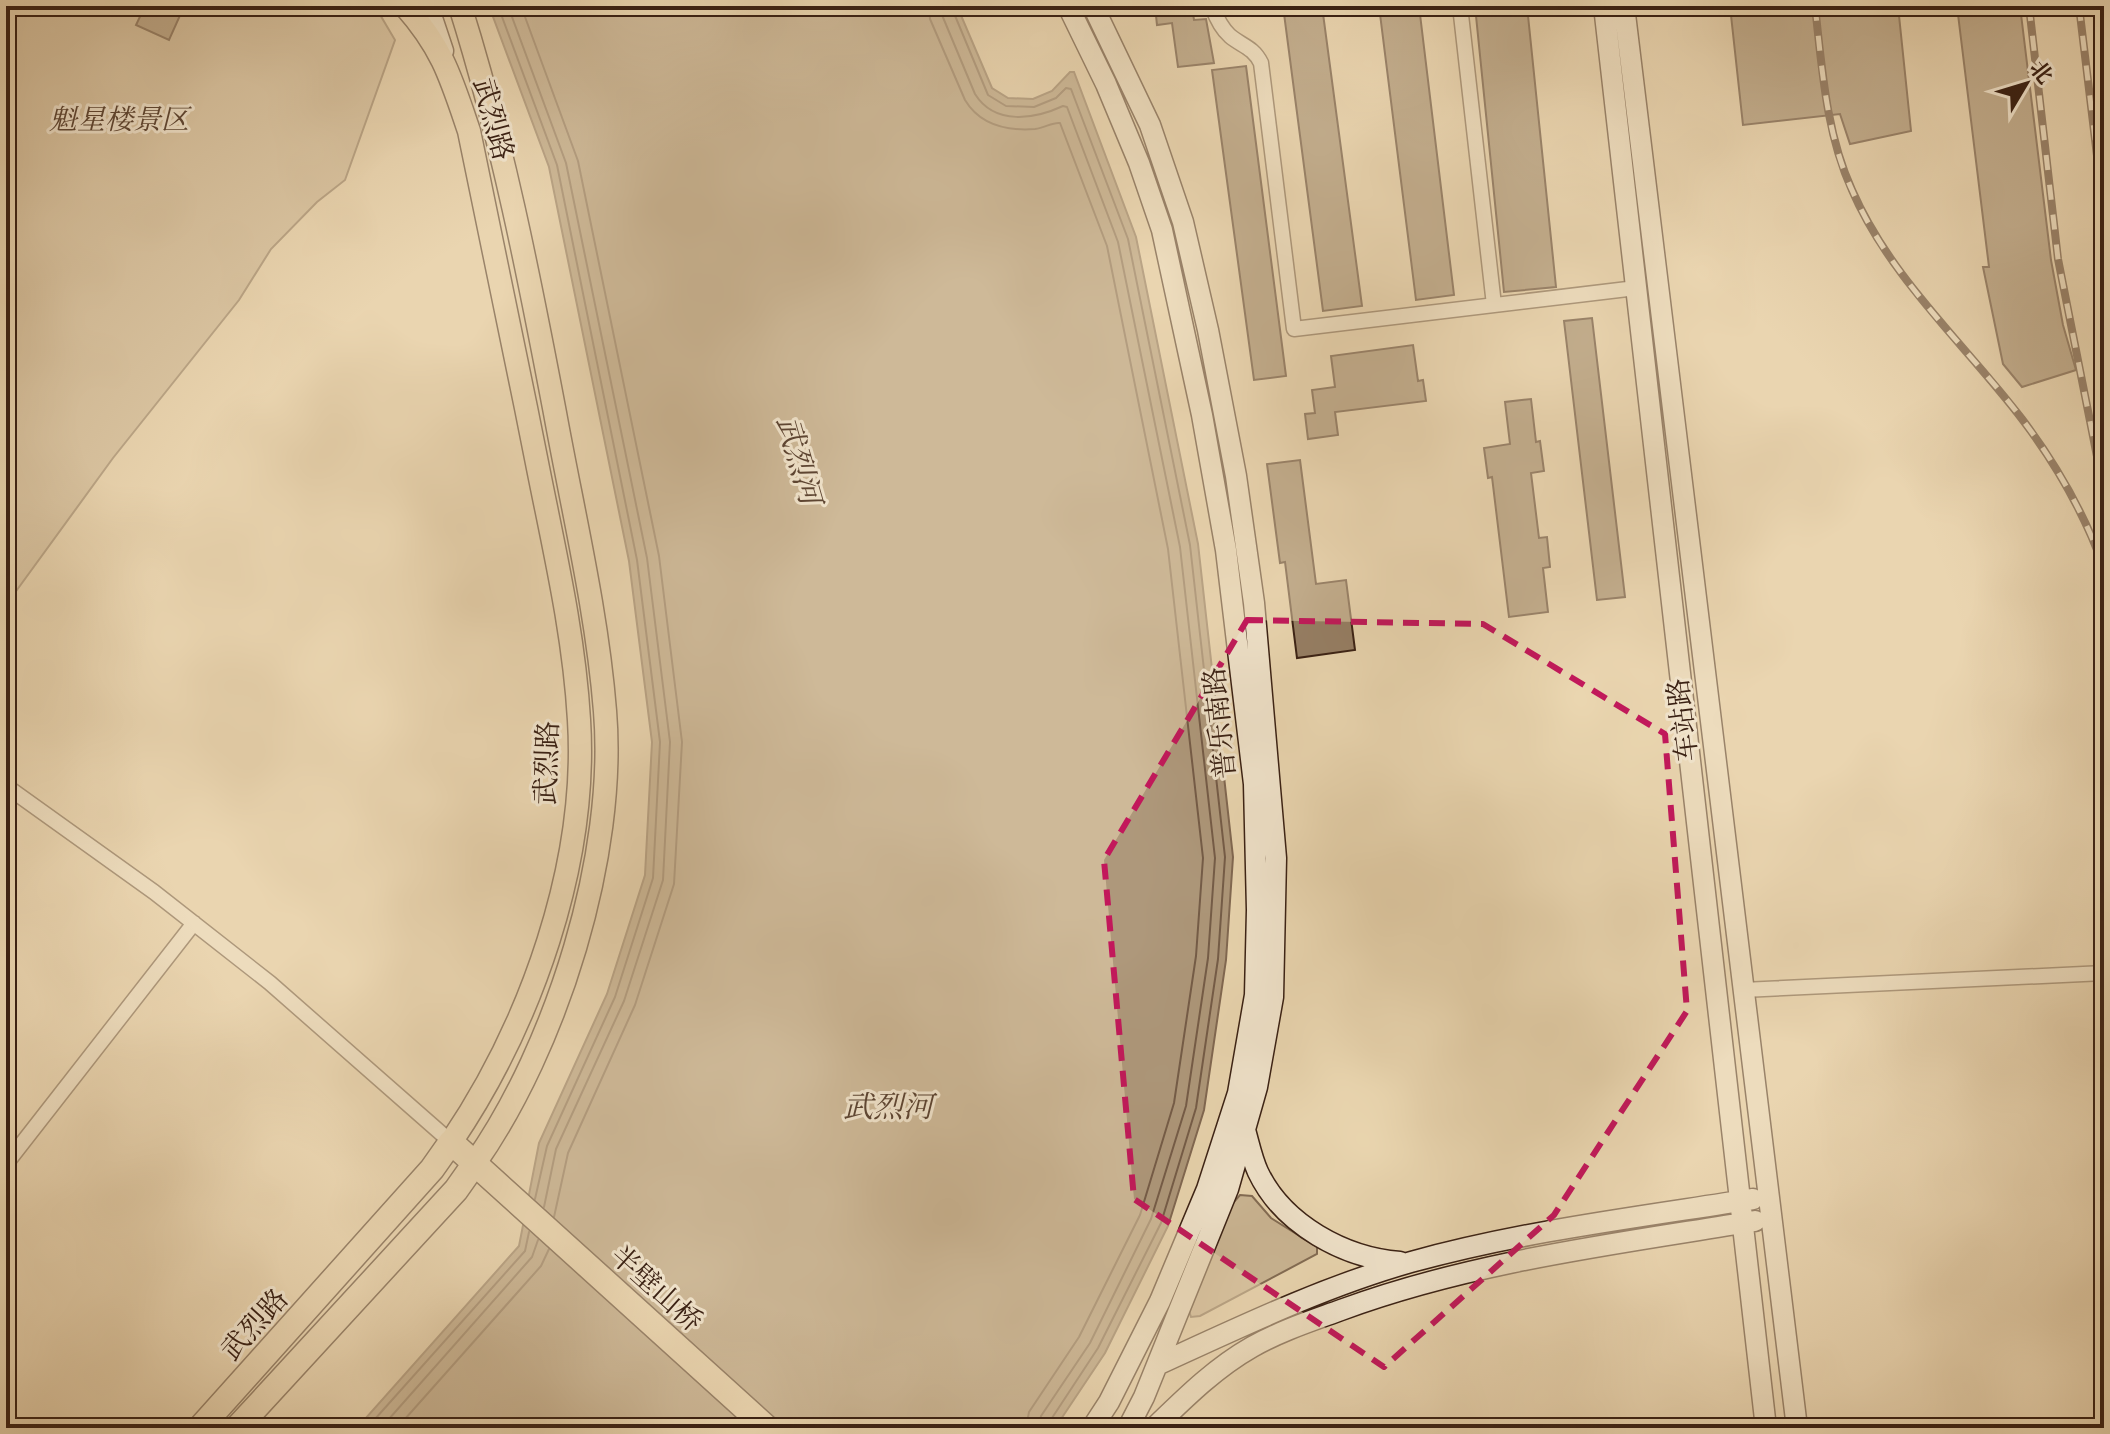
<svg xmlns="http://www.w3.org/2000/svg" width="2110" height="1434" font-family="'Sorts Mill Goudy','Noto Serif SC',serif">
<rect width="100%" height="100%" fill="#ead6b0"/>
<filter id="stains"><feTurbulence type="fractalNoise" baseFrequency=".0025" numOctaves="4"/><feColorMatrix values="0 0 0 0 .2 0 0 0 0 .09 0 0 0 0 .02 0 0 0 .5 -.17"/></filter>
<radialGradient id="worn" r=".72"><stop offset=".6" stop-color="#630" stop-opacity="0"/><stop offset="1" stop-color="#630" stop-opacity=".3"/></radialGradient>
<path fill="#ccb795" stroke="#836c54" stroke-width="2" d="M6 6H371L379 13 395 40 345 180 317 202 271 249 239 300 113 458 6 605Z
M1240 1195 1252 1196 1271 1218 1317 1247V1254L1200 1316 1191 1317 1188 1308 1233 1203Z"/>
<path fill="#ae987b" stroke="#806852" stroke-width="2" d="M489 6H957L992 88 1008 98 1033 99 1052 91 1070 72H1074L1136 237 1198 544 1233 857 1226 960 1204 1110 1168 1226 1105 1353 1055 1428H357L519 1246 539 1143 607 994 645 875 652 742 629 561 549 167Z"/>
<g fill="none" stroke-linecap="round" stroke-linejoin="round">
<path stroke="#745c48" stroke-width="2" d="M498 6 557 165 637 560 660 742 653 878 615 997 547 1146 535 1199
M508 6 566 163 647 558 670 742 663 880 624 1001 556 1149 544 1207
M521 6 578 161 659 556 682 742 674 884 635 1005 568 1153 554 1217
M929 6 930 19 965 100C980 125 1008 131 1035 129 1045 128 1052 122 1060 123L1107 246 1168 549 1203 858 1196 956 1174 1103 1140 1215 1079 1337 1029 1412 1026 1428
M941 6 942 15 975 94C995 126 1035 119 1063 106L1067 107 1118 242 1180 547 1215 858 1208 958 1186 1106 1151 1219 1090 1343 1041 1416 1039 1428
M951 6 988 95 1006 106 1034 107 1056 98 1066 88 1071 89 1128 239 1190 545 1225 857 1218 959 1196 1108 1161 1223 1098 1348 1050 1421 1049 1428
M367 1428 525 1251 529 1232
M381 1428 532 1257 538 1240
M397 1428 541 1266 549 1249"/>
</g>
<path fill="#967f65" stroke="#3a2114" stroke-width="2" d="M145 6H171L182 11 169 40 136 25Z
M1155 6H1192L1194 20 1206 19 1214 63 1178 67 1172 23 1157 25Z
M1283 6H1322L1362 306 1323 311Z
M1379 6H1419L1454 295 1416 300Z
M1475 6H1527L1556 287 1504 292Z
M1730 6H1898L1911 131 1850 144 1840 114 1743 125Z
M1957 6H2020L2051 260 2063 325 2076 370 2022 387 2003 364 1983 267H1989Z
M1246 66 1286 376 1254 380 1212 70Z
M1592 318 1625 597 1597 600 1564 321Z
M1413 345 1418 381 1423 380 1426 401 1335 412 1338 435 1308 439 1305 414 1315 413 1312 390 1335 387 1331 356Z
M1531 399 1536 442 1540 441 1544 471 1531 473 1539 538 1547 537 1550 567 1543 568 1548 612 1509 617 1492 477 1488 478 1484 448 1510 444 1505 402Z
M1300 460 1316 584 1346 580 1355 650 1297 658 1285 562 1280 563 1267 464Z"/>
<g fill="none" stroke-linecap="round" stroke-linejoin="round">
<g stroke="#664e3b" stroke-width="17">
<path id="minor" d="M1212 6C1216 17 1221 28 1230 36 1242 46 1253 47 1261 63L1294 329 1636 288
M1460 6 1494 305
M6 786 154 892 270 983 451 1142
M1743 990 2104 973
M6 1164 194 923"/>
</g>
<g stroke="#3a2114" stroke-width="23">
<path id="secondary" d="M428 6 443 51
M1068 6 1106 84 1139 163 1162 230 1202 415 1226 550 1254 784 1257 910 1255 995 1238 1093 1207 1189 1160 1301 1109 1402 1092 1428
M1093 6 1150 125 1183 222 1208 330 1236 476 1254 603 1276 858 1273 997 1257 1087 1228 1189 1144 1397 1128 1428
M1604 6 1766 1428
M1624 6 1797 1428
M1245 1130C1249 1144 1252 1159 1258 1172 1283 1225 1345 1258 1400 1262
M1157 1365C1240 1327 1323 1287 1411 1262 1523 1231 1639 1217 1753 1199
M1154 1428C1185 1398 1215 1368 1252 1347 1280 1331 1311 1321 1341 1310 1474 1261 1616 1244 1755 1221"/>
</g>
<g stroke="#3a2114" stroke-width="25">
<path id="primary" d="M405 6C443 49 451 78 469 131 492 241 515 352 537 463 554 549 574 633 579 720 588 864 531 1024 451 1142
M460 6C502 139 529 276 555 413 573 512 597 611 605 711 617 855 557 1046 475 1163"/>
</g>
<g stroke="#3a2114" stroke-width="27">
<path id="trunk" d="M200 1428 432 1169 451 1142 767 1428
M237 1428 456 1190 475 1163"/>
</g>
<use href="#minor" stroke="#f1e4cc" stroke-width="14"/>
<use href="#secondary" stroke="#f1e4cc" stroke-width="20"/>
<use href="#primary" stroke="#ead6b0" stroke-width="22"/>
<use href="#trunk" stroke="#ead6b0" stroke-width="24"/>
<g stroke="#3a2114" stroke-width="8">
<path id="rail" d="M1815 6C1822 68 1826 133 1852 190 1890 278 1965 344 2022 419 2056 464 2085 515 2104 568
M2029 6 2058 259 2104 492
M2079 6 2104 214"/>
</g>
<use href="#rail" stroke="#f1e4cc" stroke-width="5" stroke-dasharray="15" stroke-linecap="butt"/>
</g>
<path d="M0 0H2110V1434H0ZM1247 620 1483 624 1665 734 1687 1011 1554 1215 1384 1367 1134 1199 1104 860Z" fill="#ead6b0" fill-opacity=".55" fill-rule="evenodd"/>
<path fill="none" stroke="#c2185b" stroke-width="6" stroke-dasharray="16 10" stroke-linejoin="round" d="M1247 620 1483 624 1665 734 1687 1011 1554 1215 1384 1367 1134 1199 1104 860Z"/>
<g text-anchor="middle" stroke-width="6" stroke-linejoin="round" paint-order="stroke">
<g font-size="28" font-style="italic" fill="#5e4634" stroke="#f1e4cc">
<text x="119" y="129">魁星楼景区</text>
</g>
<g font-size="28" fill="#3a2114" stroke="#f1e4cc">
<text transform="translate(494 119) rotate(75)" y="10">武烈路</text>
<text transform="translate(1682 720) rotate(-97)" y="10">车站路</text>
<text transform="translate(1219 723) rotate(-96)" y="10">普乐南路</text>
<text transform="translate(546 763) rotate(-88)" y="10">武烈路</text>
<text transform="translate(657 1288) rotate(42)" y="10">半壁山桥</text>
<text transform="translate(254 1324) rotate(-48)" y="10">武烈路</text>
</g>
<g font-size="30" font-style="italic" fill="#5d4533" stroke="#f1e4cc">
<text transform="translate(799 460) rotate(74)" y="10">武烈河</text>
<text x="888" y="1117">武烈河</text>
</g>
</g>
<rect width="2110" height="1434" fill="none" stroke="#ead6b0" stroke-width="32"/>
<rect x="8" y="8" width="2094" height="1418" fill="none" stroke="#3a2114" stroke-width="4"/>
<rect x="16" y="16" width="2078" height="1402" fill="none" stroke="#3a2114" stroke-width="2"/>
<g transform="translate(2026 84) rotate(52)" stroke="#f1e4cc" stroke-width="6" paint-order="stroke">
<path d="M0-6L14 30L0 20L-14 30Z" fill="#3a2114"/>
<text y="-12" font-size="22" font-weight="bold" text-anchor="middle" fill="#3a2114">北</text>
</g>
<rect width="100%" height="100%" filter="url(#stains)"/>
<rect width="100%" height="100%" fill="url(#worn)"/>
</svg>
